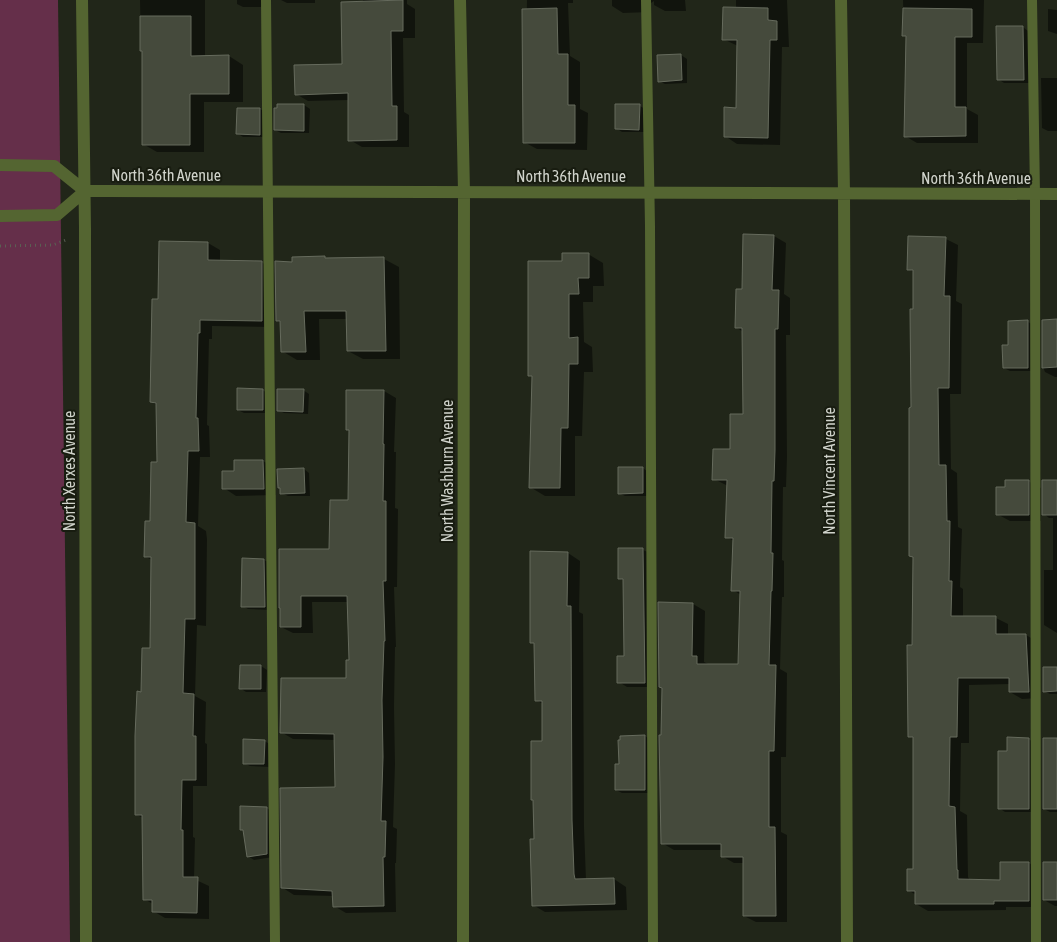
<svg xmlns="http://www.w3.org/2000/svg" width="1057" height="942" font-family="'Asap Condensed',sans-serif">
<rect width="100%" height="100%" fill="#212619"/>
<path fill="#652f4a" d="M0 0H58L70 942H0Z"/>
<path fill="#0007" d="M140 0H205V57L229 56 243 65V102H204V152H157L143 144V52L141 51Z
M237 0H264V7H243L237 4Z
M281 0H315V3H287Z
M363 0H407V4L415 9V38H403L404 112 409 115V147H362L350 140 349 100 308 101 296 94 344 65Z
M527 0H573V3H568L570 56 580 62V109L588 113 587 150 537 149 524 142Z
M612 0H685L686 11H665L654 5V1L651 3 650 12 623 13 612 6Z
M736 0H787L789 47H782L780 145 737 144 725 136 737 109 738 46 723 39 736 8Z
M903 0H984L983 43H967V109L978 115V143H917L905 136 907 38 904 35Z
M1048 9 1057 10V34L1048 31Z
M1023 27 1028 31 1029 83H1004L998 79Z
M681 55 687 59V83L665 84 659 81Z
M1041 78H1057V131H1048L1042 128Z
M304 105 310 109 309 133H281L275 130Z
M640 106 645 109V132H622L616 128Z
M260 109 266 112V137H243L237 133Z
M774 236 786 243 784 294 790 298V335H786L787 457 786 487H783L782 560 784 561V597H782L780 669 787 673 786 757H781V832L787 835V922H756L744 916V863H734L722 856V850H674L662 843 663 688 660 604H693L705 611 704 662 708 664 739 666 741 595 733 590 734 541 727 537 728 486 714 479 731 450 744 415 743 332 736 327 743 290Z
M946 239 958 245 956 301 962 304 961 394H950L951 469 957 473 958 527 962 529 960 587 963 589V618H996L1008 624V635H1026L1038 642 1040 698 1022 699 1010 692V684L969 685V743H961L960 811 967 815 968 877 970 881 1001 882 1029 863 1041 870V907H1006V910L928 911 916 904V895L908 890 914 871V739L909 736 914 558 911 556 914 272 908 269Z
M208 243 220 250V262H261L273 269 274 327 212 326V339H209L207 425 209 426 210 457H200L198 526 206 531 207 539 206 626 197 625 195 696 206 702 205 743 207 744V786H193V837L195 838 194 879 209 886V919L165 918 153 911V904L144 899 143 818 137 815 143 693 151 649 152 560 146 557 159 463 157 405 151 402 160 300Z
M588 254 603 263 604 286H593V302H583L584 342 592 347 593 372H584L582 436H575V496H545L530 487 533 377 530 375 563 262Z
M384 259 399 267 400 359H363L348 351 347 319H319L320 360H297L282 351 281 323 277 321Z
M1057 320V377H1055L1045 372 1043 367Z
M1028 322 1034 325V371H1010L1004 368Z
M262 390 268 393 269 413H244L238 410Z
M303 390 309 394 308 414 284 413 278 410Z
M384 391 396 398 394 452H396L395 508 398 509 397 587H394L396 647H395L394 707 395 764 393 827 397 829 396 863H395L396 912 346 913 334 906V896L294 895 283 888 336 788 335 740 293 739 281 732 347 680 350 661 348 602H312L313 633H293L281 627 330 550 349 501 350 431 347 429Z
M263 461 275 468 276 495 236 496 224 488 235 472Z
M643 468 648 472V496H625L619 493Z
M304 469 309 473 310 496H288L282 493V489L279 488Z
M1028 481 1041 488V521H1010L997 514 1006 488Z
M1057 481V633L1044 625V570H1053V518H1049L1044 514Z
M619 550H643L652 554 653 687H627L619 682 625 657 624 581 619 578Z
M568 553 580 561 579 612 583 614 584 827 586 880 614 879 626 887 627 910 545 912 533 905 535 840V801L532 800 543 742V704L536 700 535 644 531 642Z
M243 559 264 560 270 563V610L248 609 243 606Z
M261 666 267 670 266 692H246L240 688Z
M1057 668V694H1050L1044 691Z
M645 736 651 740V793H622L616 790 620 765Z
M1028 739 1034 742V812H1005L999 808 1008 752Z
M1057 740V812H1050L1044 809Z
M264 741 270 744V767L250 766 244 763Z
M266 808 272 811 273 857 254 860 248 856 245 832 241 829Z
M1057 863V906H1055L1044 900Z"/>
<path fill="#454a3c" stroke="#666b5d" d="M403 0V31H391L392 106H397V140L348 141V93L295 95 294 65 342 64 341 2Z
M723 7 768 8V20L777 21V40H770L768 138 724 137V107L736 108 737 40H722Z
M557 8 558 54H568V105H575V143H523L522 9Z
M903 8 972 9V37H955V107H966V136L904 137 906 36H902Z
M140 16H191V56L229 55V94H190V145H142V51H140Z
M996 26H1023L1024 80H997Z
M681 54 682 80 658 82 657 55Z
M277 104H304V131L274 130V108H277Z
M615 104H640L639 130 615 129Z
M237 108H260V135L236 134Z
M743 234 774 235 772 290H779L778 329H775V450L774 481H772L771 553H773L772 591H771L769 665H776L774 751H769V827H775L776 916H743V857H721V844H661L659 735H661L662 688 659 687 658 602 693 603 692 656H697V664H738L740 591H731L733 538H725L727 480H712L713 449H730V414H743L742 328H735L736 289H742Z
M908 236 946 237 944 296H950L949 388H938L939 465H946L947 521H950L949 581H952L951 616H996V634H1026L1029 692H1009V678H958L957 737H950L949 806 955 807 957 870H958V879L1000 880V862H1029V901H994V904H915V891H907V869H913V737H908L907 645H912L913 557 909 556V408L911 407 910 309H913V270H907Z
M159 241 208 242V260L262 261V321L200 320V333H198L196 418H198L199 451H188L186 522 195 523V619H185L183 693 194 694 193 736H196V780H182L181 830H183V877H198L197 913 152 912V900H143L142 815H135V736L137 691 141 692 142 648H150L151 557H144L145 521H150L151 462H157L156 403 150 402 152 299H158Z
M562 253H589V278H578L579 294H569V338L578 337V364H569L568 428H561L560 488H529L532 376H528V261H562Z
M325 256V258L384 257 386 351H347L346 311H304L306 352H281L280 321H276L275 261 292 262V257Z
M1057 319V367L1042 368V320Z
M1028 320V368H1003L1002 345H1008V321Z
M237 388 263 389V410H237Z
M277 389H304L303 412 277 411Z
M346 390H384L383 444H384L383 501H386V581H383L385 641H384L382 700 383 757 381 821H386L385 857H383L384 906 333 907 332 891 281 888 280 788 335 787 334 734 280 733 281 678H346V660H349L347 596H301V627H280V608H279V549H329L330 500H348L349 430H346Z
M234 460H263L264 489H222V471H234Z
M618 467H643V493L618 494Z
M304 468 305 493 280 494V488H278L277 469Z
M1005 480H1029V515H996V487H1005Z
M1042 480H1057V515H1042Z
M618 548H643L645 683H617V656H624L623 579H618Z
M530 551 568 552 567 606H571L572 820 574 874 575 879 614 878 615 904 532 906 530 839H534L533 800H531V741H542V701H535L534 643H530Z
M242 558 264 559 265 607H241Z
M240 665H261V689H239Z
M1043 667H1057V691L1043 692Z
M645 735V790H615V764H619L618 740H620V736Z
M1007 737 1029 738V809H998V751H1007Z
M1043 738H1057V809H1043Z
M243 739 265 740 264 764H243Z
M240 806 267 807V854L247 857 243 830H240Z
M1043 862H1057V900H1043Z"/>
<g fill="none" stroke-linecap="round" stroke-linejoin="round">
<path stroke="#5a5f53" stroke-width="3" stroke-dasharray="1 4" stroke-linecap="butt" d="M0 246 53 245 66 240"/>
<path stroke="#546531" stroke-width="10" d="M266 0 275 942
M646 0 650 226 653 942
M1032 0 1035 194 1036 942"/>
<path stroke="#546531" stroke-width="12" d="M82 0 85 228 86 942
M460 0 464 192 463 942
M841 0 844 193 847 942
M0 165 54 166 85 191
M0 216 57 215 85 191H105L1057 194"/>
</g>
<g text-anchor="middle" stroke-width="4" stroke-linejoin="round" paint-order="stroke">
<g font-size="16" fill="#d0d3cb" stroke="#181c10">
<text x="166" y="181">North 36th Avenue</text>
<text x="571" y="182">North 36th Avenue</text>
<text x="976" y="184">North 36th Avenue</text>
<text transform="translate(69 471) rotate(-90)" y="6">North Xerxes Avenue</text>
<text transform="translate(447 471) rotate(-90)" y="6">North Washburn Avenue</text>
<text transform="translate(829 471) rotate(-90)" y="6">North Vincent Avenue</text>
</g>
</g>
</svg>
